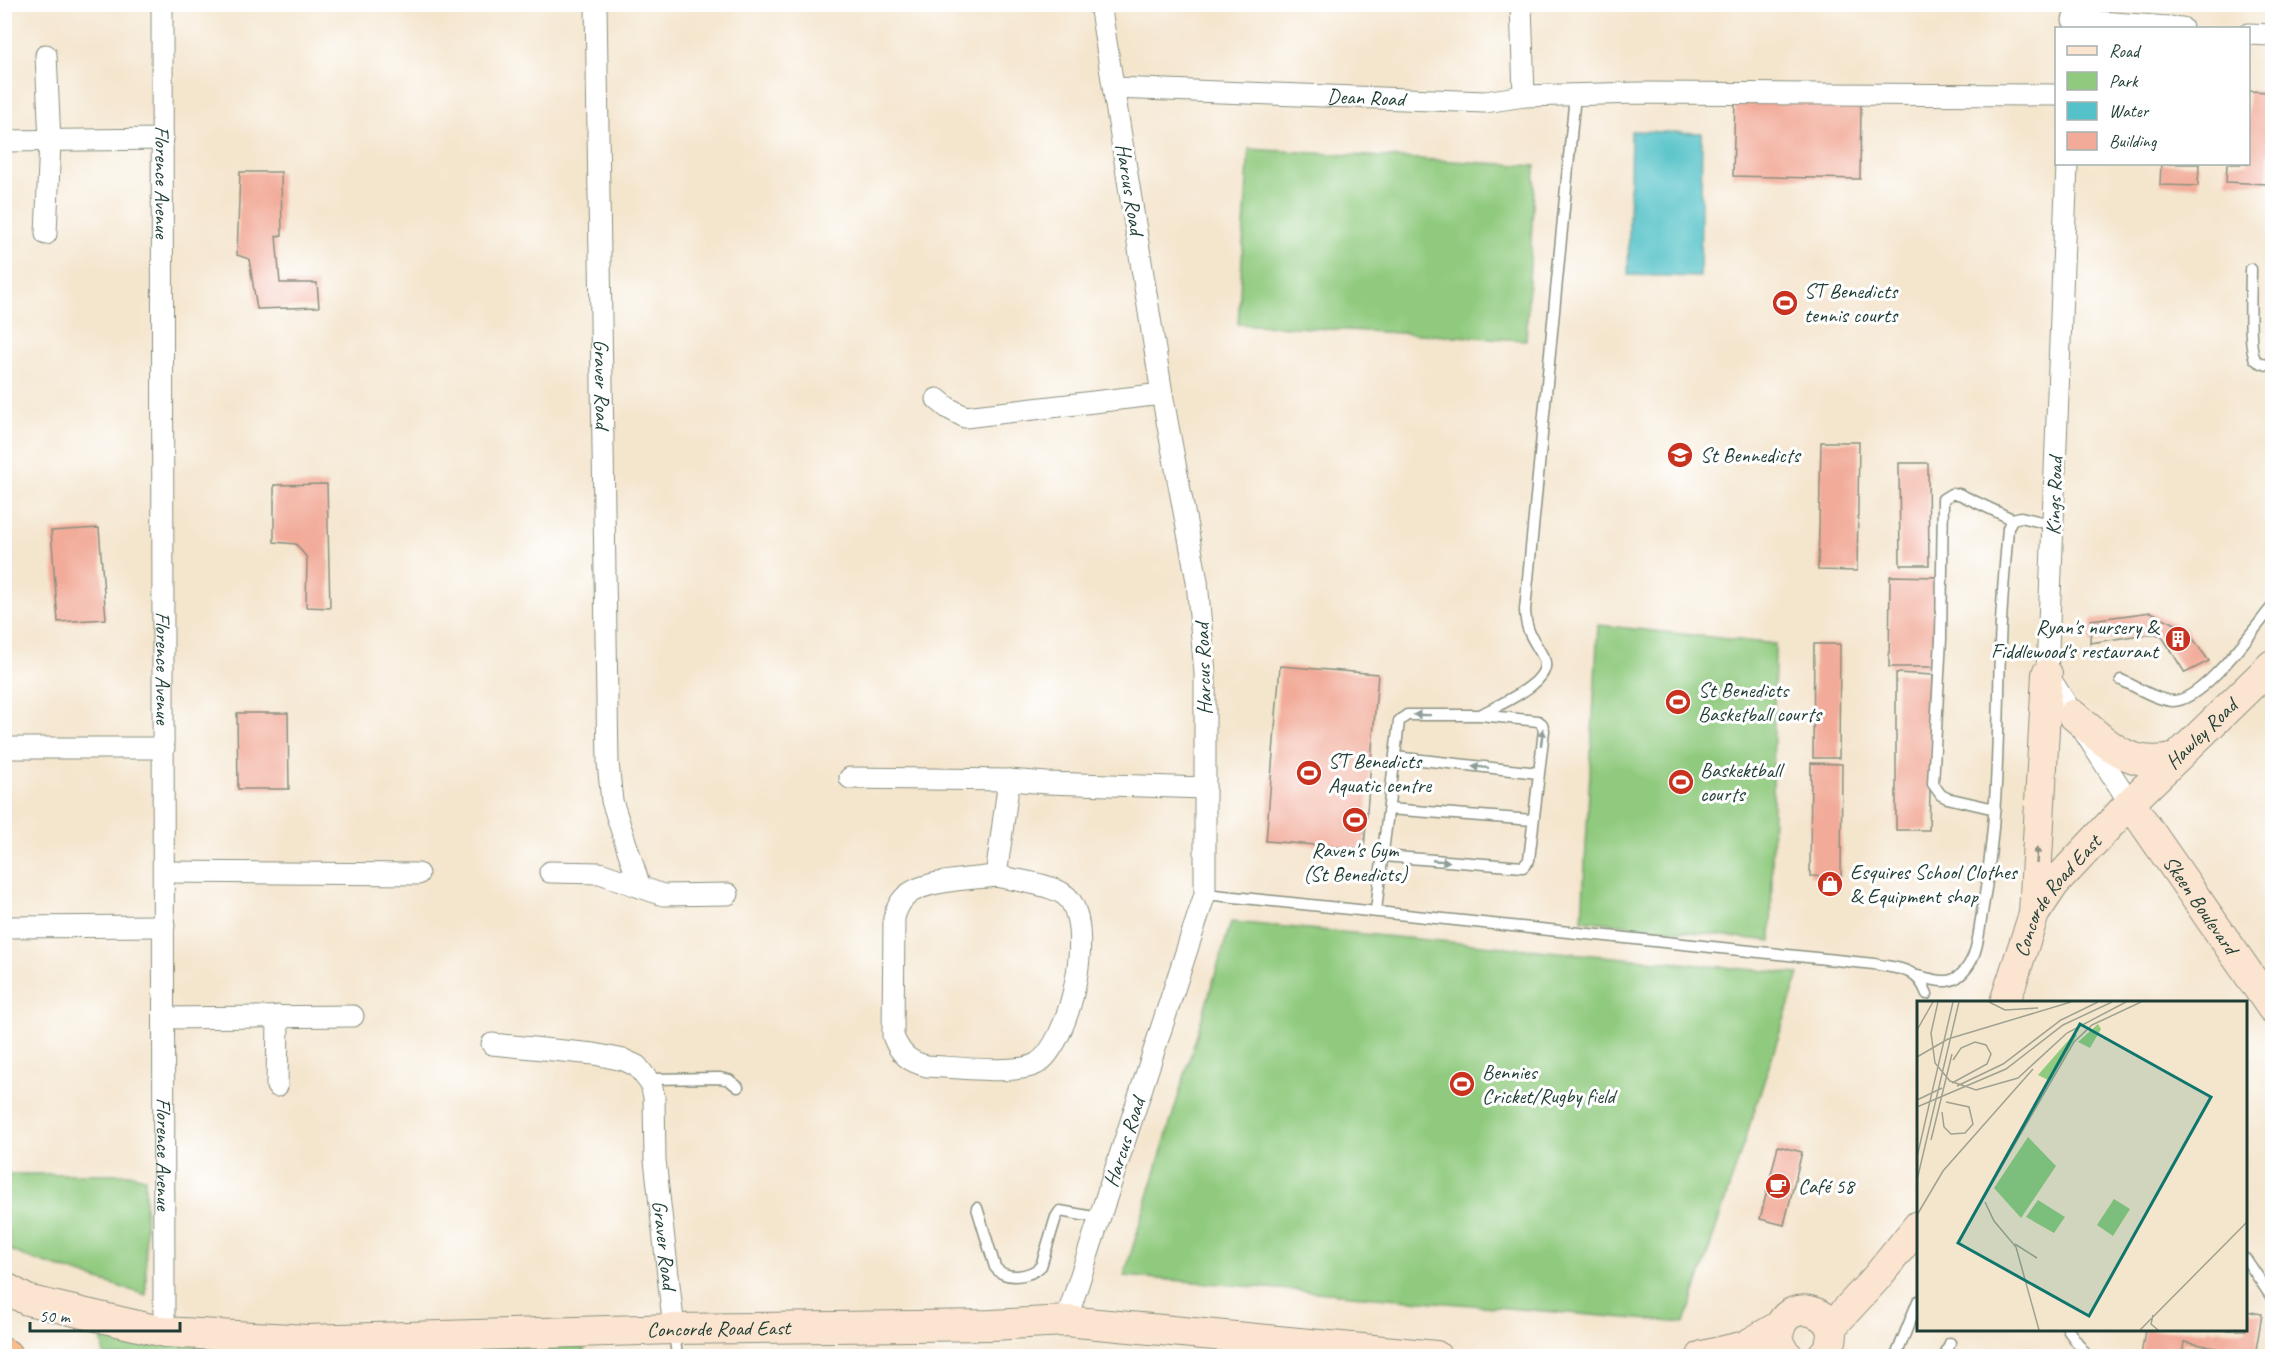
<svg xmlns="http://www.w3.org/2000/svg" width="2277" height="1361" font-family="Caveat,sans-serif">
<rect width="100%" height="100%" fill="#fff"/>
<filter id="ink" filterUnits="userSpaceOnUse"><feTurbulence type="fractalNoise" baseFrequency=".0167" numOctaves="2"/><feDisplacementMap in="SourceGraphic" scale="12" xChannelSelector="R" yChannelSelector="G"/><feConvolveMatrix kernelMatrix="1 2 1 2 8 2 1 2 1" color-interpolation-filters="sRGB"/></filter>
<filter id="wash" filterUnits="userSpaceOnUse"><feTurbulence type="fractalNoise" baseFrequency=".008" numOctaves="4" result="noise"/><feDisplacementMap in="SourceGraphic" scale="24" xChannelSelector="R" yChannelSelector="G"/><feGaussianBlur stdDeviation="1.35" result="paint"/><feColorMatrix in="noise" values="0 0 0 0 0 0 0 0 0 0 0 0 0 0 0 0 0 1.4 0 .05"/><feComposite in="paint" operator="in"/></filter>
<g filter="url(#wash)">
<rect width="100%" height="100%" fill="#f4e5cd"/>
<path fill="#90ca7e" stroke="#588459" stroke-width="1.5" d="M1249 149 1535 166 1526 340 1238 324Z
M1598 625 1775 644 1771 941 1582 920Z
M1231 922 1799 974 1685 1323 1124 1276Z
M4 1174H129L145 1178 146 1295 29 1258 5 1248Z
M567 1328 584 1349V1356H104L101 1334 253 1352Z"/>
<path fill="#54c2c8" stroke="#3a807e" stroke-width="1.5" d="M1631 131 1702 133 1700 277 1628 275Z"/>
<g id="blocks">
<path fill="#f2ab99" d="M2248 91 2271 92 2267 184 2226 182 2227 164H2248Z
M1735 99 1861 102 1860 179 1733 176Z
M2161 164H2199L2198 186 2160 185Z
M240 172H281L282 235 276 236 280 283H317L319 307 257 309 249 259 237 255Z
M1821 442H1859L1857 571 1818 570Z
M1899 463H1928L1929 565H1900Z
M327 484 330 608 306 607 307 558 296 544 274 542V485Z
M99 528 106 619 58 622 51 531Z
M1890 576 1940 577 1939 667H1889Z
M2151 612 2186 629 2209 661 2185 673 2161 635H2140L2090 643 2091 620Z
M1814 644H1840L1839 758H1813Z
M1280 666 1378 674 1364 849 1266 841Z
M1896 673 1933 675 1929 830H1896Z
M237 713H288L289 789H238Z
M1811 763 1842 764 1841 877 1810 876Z
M1778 1146 1802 1152 1784 1225 1760 1219Z
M2246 1311 2262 1314 2255 1356H2216L2217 1348 2184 1342 2182 1356H2141L2145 1330H2246Z"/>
</g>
</g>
<g filter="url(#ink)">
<use href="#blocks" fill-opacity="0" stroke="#8a9180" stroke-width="1.5"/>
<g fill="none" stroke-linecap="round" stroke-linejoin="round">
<g stroke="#8a9180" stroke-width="13">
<path id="lane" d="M2251 269C2251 286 2248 348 2255 359 2259 364 2267 365 2272 366
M2121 680C2137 687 2156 700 2173 701 2203 701 2253 630 2272 607
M1480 715C1498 705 1557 681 1543 657 1533 638 1526 633 1525 610L1575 95
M1395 757 1538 773
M1389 809 1533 820
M1995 809 1947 798 1941 795 1933 784 1941 639 1943 499 1951 494H1959L2012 519
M1205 894 1874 964C1899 969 1917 967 1927 994
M1376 911C1383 848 1392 784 1399 721L1407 715H1480L1538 721 1542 724 1544 730 1529 860 1523 867 1383 856
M1917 976C1938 980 1951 988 1966 969 1978 954 1979 931 1982 913 1998 823 1998 737 2000 646 2001 606 2005 567 2008 528L2012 519 2021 517 2053 525
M648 1079 720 1078 729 1080 738 1087
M977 1208 995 1267C1005 1281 1030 1277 1041 1266L1056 1217 1060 1211 1099 1218
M2246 1259 2272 1298
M2068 1330 2087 1356
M674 1332 677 1356
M1896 1356 1918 1301
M1945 1356 1950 1343"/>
</g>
<g stroke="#8a9180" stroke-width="23">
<g id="street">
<path id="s1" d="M162 4 164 1332"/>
<path id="s2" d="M596 4 608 763 612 801 640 887"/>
<path d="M2073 20 2182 28"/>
<path d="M2248 34 2272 35"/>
<path d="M46 55 50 141 46 234"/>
<path id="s3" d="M1114 88 1485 102 1524 96 1521 4"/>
<path d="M1524 96 1640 93 2056 95"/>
<path d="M4 141 163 139"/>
<path d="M2067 164 2047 674 2130 803"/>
<path d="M937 399 948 408 965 417 1162 394"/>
<path d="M4 748H164"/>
<path d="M850 778 1009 780"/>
<path d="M164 872 418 874"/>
<path d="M550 872 600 873 663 895 728 894"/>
<path d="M996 876C1014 880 1053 884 1066 896 1097 923 1070 1045 1036 1064 1015 1075 953 1067 927 1066 909 1062 900 1054 893 1036L894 918C896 910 899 903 905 897 921 880 972 879 996 876Z"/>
<path d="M996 876 1009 780 1047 783 1205 788"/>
<path d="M4 927 164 926"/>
<path d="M164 1018 353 1016"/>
<path id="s4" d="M492 1044 594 1054 624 1060 637 1066 651 1084 654 1097 655 1160 674 1329"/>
<path d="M277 1086 278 1016"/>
<path id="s5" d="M1066 1321 1205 894V673L1197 581 1162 394 1100 4"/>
</g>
</g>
<g stroke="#8a9180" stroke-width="32">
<g id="secondary">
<path d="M2073 715C2107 743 2128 770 2176 758"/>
<path id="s6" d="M2130 803 2272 1008"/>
<path d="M2034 914 2047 674"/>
<path id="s7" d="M2005 1002 2034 914 2054 884 2130 803 2272 665"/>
<path id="s8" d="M4 1287 27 1300 164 1332 307 1340 674 1329 991 1325 1066 1321 1436 1356"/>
<path d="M1831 1327 1877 1277 1918 1226"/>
<path d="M1702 1356 1745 1346 1781 1325"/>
<path d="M1788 1356C1781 1350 1777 1341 1779 1331 1788 1289 1857 1318 1822 1356"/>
</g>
</g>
<g stroke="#8a9180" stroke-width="35">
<path id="highway" d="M4 1355 6 1356"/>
</g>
<use href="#lane" stroke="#fff" stroke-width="10"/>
<use href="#street" stroke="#fff" stroke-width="21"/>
<use href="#secondary" stroke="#fce5d0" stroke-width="30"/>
<use href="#highway" stroke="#f8bd89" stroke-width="33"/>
</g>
<defs><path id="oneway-solid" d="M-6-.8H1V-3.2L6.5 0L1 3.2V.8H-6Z" transform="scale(1.5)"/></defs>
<g fill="#8f9e9a">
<use href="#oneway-solid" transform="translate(1422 715) rotate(-179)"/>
<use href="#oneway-solid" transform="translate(1542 737) rotate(-83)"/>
<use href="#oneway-solid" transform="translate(1480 767) rotate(-174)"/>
<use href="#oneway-solid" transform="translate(1441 861) rotate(5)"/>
</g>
<use fill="#8e9182" href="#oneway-solid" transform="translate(2037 855) rotate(-87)"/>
</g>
<defs>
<g id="stadium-disc" transform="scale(1.35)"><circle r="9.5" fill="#c8321e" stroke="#fff"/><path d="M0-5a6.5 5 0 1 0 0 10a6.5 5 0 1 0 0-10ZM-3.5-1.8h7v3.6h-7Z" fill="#fff"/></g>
<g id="school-disc" transform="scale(1.35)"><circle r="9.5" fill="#c8321e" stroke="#fff"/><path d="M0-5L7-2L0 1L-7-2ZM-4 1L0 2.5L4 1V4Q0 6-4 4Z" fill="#fff"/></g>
<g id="building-disc" transform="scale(1.35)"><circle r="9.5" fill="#c8321e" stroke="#fff"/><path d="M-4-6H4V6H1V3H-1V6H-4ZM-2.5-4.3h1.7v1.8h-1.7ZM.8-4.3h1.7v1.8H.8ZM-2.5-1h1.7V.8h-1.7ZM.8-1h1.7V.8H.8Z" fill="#fff"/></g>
<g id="shop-disc" transform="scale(1.35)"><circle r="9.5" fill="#c8321e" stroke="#fff"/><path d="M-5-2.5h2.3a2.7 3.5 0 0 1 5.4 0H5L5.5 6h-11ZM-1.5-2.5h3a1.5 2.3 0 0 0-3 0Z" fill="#fff"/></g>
<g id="cafe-disc" transform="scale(1.35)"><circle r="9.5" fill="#c8321e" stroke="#fff"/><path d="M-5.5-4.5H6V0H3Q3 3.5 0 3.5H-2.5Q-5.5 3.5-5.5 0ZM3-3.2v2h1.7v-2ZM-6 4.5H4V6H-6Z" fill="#fff"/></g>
</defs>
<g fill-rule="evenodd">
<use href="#stadium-disc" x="1785" y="303"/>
<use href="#school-disc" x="1680" y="455"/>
<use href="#building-disc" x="2178" y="639"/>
<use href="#stadium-disc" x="1678" y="702"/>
<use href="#stadium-disc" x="1309" y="773"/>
<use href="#stadium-disc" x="1681" y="782"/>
<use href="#stadium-disc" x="1355" y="820"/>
<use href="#shop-disc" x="1830" y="884"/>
<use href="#stadium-disc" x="1462" y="1084"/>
<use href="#cafe-disc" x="1778" y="1186"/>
</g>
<g text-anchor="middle" stroke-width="6" stroke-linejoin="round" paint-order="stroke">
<g font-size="21" fill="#1f3d34" stroke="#fff">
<text dy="7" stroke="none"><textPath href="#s3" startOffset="252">Dean Road</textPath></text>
<text dy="7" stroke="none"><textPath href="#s1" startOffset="178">Florence Avenue</textPath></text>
<text transform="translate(1130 189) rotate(81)" y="7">Harcus Road</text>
<text dy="7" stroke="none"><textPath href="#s2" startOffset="380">Graver Road</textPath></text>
<text transform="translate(2054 496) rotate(-88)" y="7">Kings Road</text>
<text dy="7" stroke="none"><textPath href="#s1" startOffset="664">Florence Avenue</textPath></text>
<text transform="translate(1203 669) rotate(-92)" y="7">Harcus Road</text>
<text dy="7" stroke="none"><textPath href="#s7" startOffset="339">Hawley Road</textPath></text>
<text dy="7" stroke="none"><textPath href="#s7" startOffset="120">Concorde Road East</textPath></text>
<text dy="7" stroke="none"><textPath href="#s6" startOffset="124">Skeen Boulevard</textPath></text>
<text dy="7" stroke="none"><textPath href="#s5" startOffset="188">Harcus Road</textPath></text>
<text dy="7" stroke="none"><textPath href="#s1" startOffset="1150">Florence Avenue</textPath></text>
<text dy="7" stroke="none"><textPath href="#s4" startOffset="332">Graver Road</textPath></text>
<text dy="7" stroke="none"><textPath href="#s8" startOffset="722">Concorde Road East</textPath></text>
</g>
<g font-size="21" fill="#1f3d34" stroke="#fff" text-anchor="start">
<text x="1804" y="298">ST Benedicts<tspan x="1804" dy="24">tennis courts</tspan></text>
<text x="1700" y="462">St Bennedicts</text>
<text x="2158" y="634" text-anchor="end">Ryan's nursery &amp;<tspan x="2158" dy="24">Fiddlewood's restaurant</tspan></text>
<text x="1698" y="697">St Benedicts<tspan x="1698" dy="24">Basketball courts</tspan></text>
<text x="1328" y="768">ST Benedicts<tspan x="1328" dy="24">Aquatic centre</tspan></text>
<text x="1700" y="777">Baskektball<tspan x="1700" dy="24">courts</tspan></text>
<text x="1355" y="857" text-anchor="middle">Raven's Gym<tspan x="1355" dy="24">(St Benedicts)</tspan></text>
<text x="1850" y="879">Esquires School Clothes<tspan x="1850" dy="24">&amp; Equipment shop</tspan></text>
<text x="1482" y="1079">Bennies<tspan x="1482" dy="24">Cricket/Rugby field</tspan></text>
<text x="1798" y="1193">Café 58</text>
</g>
</g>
<g transform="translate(1917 1001)">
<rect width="330" height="330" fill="#f4e5cd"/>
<path d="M181 23 184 28 173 47 161 41ZM157 33 160 34 133 80 121 74ZM111 136 139 165 104 217 77 187ZM197 198 213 208 196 235 180 224ZM121 199 148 216 137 232 109 216Z" fill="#90ca7e"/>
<path fill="none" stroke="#9fa290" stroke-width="1.5" d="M21 1 14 32 18 62 33 80 59 89 101 77 150 32 209 1M72 1 88 9 121 7M0 29 16 1M0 56 31 38 154 1M35 82 70 63 74 53 69 44 58 41 44 47 36 59M40 85 86 63 144 19 181 1M0 99 25 87M0 106 89 68 146 24 195 1M25 111 27 126 34 133 48 132 56 123 52 106 29 101M14 139 35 53M0 156 36 1M0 179 42 1M67 196 157 41 175 24 224 1M68 201 77 220 99 246 122 329M0 214 26 170 116 68M98 243 120 257M236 314 234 323 241 329M223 329 330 221"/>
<path fill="#0f766e" fill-opacity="0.15" stroke="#0f766e" stroke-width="3" d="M163 23 294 96 172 315 41 242Z"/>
<rect width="330" height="330" fill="none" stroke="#1f3d34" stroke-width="3"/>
</g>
<rect width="2277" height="1361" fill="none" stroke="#fff" stroke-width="24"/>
<rect x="2055" y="27" width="195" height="138" fill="#ffffff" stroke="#a5b1ae" stroke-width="1.5"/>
<rect x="2067" y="46" width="30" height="9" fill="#fce5d0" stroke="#a5b1ae" stroke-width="1.5"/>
<text x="2109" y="57" font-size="18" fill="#1f3d34">Road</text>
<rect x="2067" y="72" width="30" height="18" fill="#90ca7e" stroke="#a5b1ae" stroke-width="1.5"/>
<text x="2109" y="87" font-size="18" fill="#1f3d34">Park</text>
<rect x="2067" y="102" width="30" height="18" fill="#54c2c8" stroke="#a5b1ae" stroke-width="1.5"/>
<text x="2109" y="117" font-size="18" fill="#1f3d34">Water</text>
<rect x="2067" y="132" width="30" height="18" fill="#f2ab99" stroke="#a5b1ae" stroke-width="1.5"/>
<text x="2109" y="147" font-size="18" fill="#1f3d34">Building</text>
<path d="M30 1322v9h150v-9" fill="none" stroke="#1f3d34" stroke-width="3"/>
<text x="39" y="1322" font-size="18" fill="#1f3d34" stroke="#ffffff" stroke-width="4.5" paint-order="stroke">50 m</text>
</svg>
